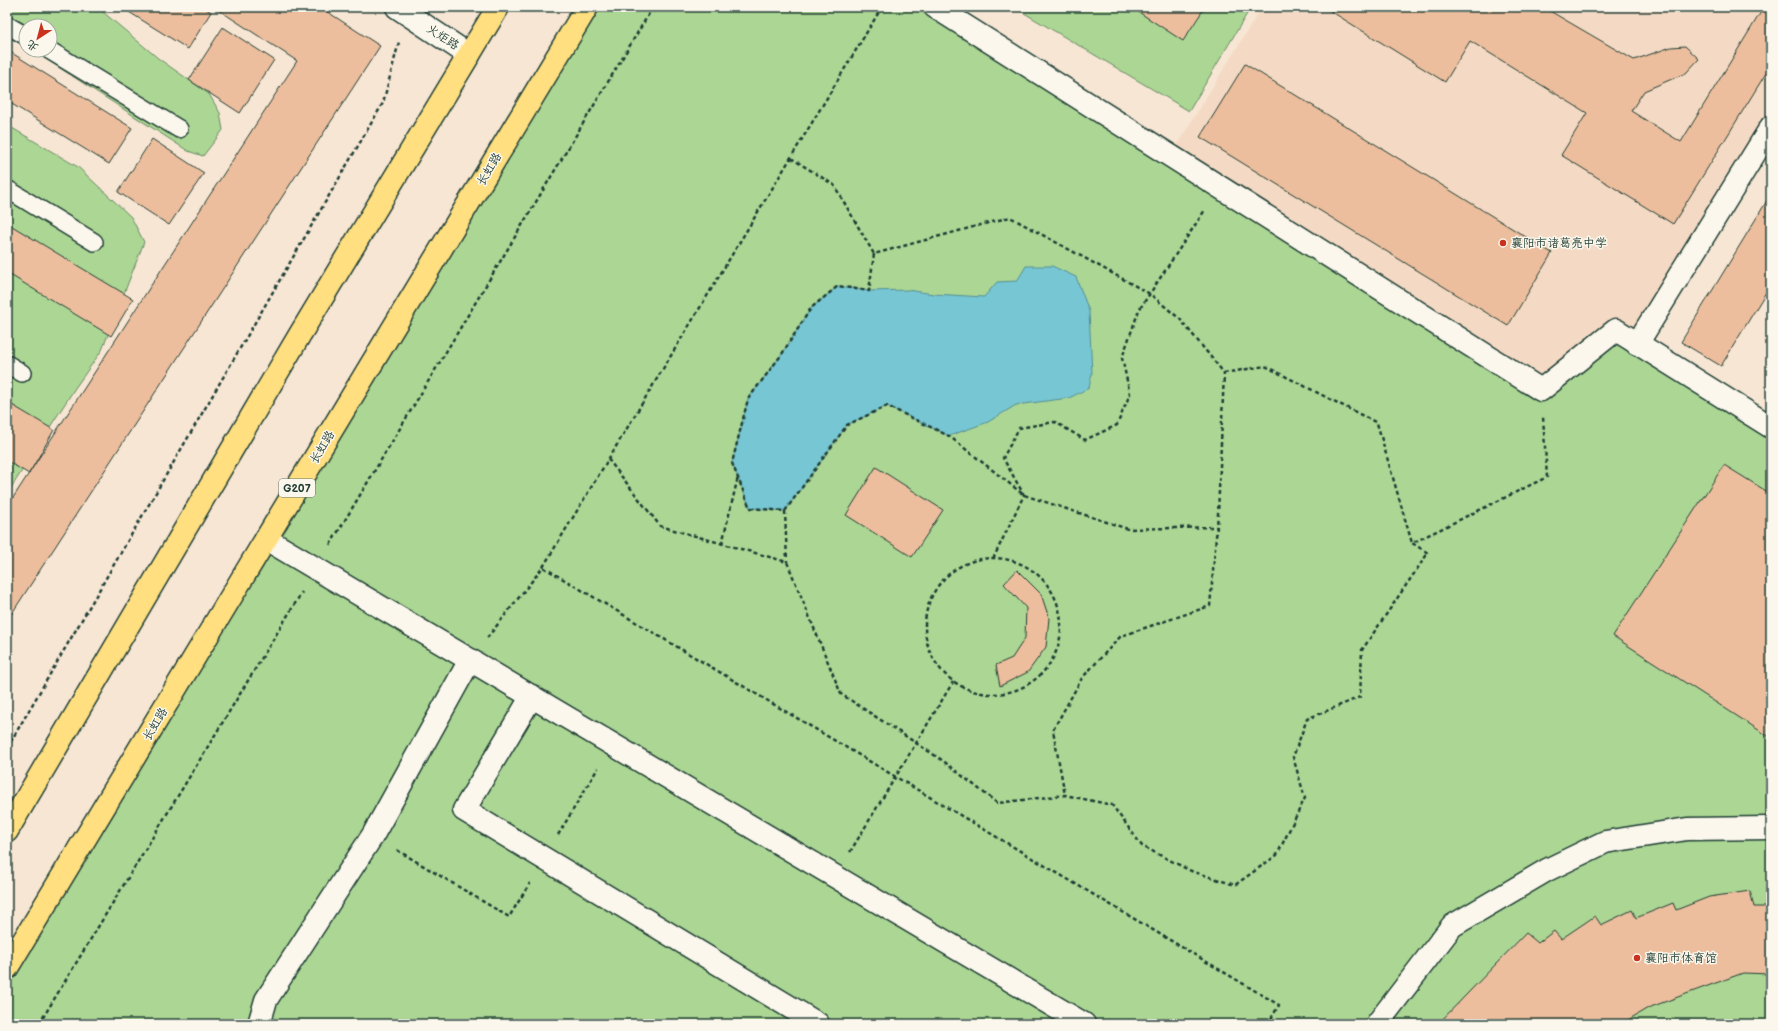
<svg xmlns="http://www.w3.org/2000/svg" width="1778" height="1031" font-family="'Balsamiq Sans','LXGW WenKai TC',sans-serif">
<rect width="100%" height="100%" fill="#f7e6d4"/>
<filter id="ink" filterUnits="userSpaceOnUse"><feTurbulence type="fractalNoise" baseFrequency=".025" numOctaves="2"/><feDisplacementMap in="SourceGraphic" scale="8" xChannelSelector="R" yChannelSelector="G"/><feConvolveMatrix kernelMatrix="1 2 1 2 8 2 1 2 1" color-interpolation-filters="sRGB"/></filter>
<g filter="url(#ink)">
<path fill="#f4dac4" d="M1262 7H1771V127L1637 344 1541 390 1170 156Z"/>
<path fill="#acd694" stroke="#668a64" d="M7 7H97L159 59 209 94 220 113 223 130 203 156 188 151 32 50H50V26H26V46L7 34Z
M587 7H935L1540 390 1616 330 1771 430V1024H7V968Z
M1014 7H1251L1189 111Z
M7 125 78 167 131 217 144 242 102 350 75 388 7 494Z"/>
<path fill="#77c6d3" stroke="#548f93" d="M1026 266H1052L1076 277 1089 311 1092 373 1089 388 1069 398 1016 405 988 422 949 436 887 406 847 425 785 511 750 508 732 463 748 399 782 354 811 308 838 286 869 291 907 290 934 294 984 297 997 282 1017 281Z"/>
<path fill="#edbe9d" stroke="#1f3d34" d="M121 7H203L211 12 188 49Z
M214 7H320L380 46 7 621V507L297 61Z
M1131 7H1205L1183 41Z
M1324 7H1543L1634 60 1671 47 1685 46 1699 59 1686 73 1644 91 1631 111 1681 142 1764 7H1771V65L1673 224 1561 155 1587 113 1470 41 1445 82Z
M223 27 274 60 240 113 189 80Z
M7 50 132 128 109 164 7 101Z
M1245 64 1552 253 1508 326 1200 137Z
M152 139 204 173 169 225 118 192Z
M1771 194V284L1721 366 1681 342Z
M7 223 133 299 111 336 7 273Z
M7 402 54 430 29 474 7 461Z
M1724 465 1771 494V738L1613 636Z
M876 467 943 510 912 557 846 515Z
M1017 570 1041 594 1049 618 1046 647 1028 672 1000 686 996 665 1012 658 1025 638 1026 608 1004 584Z
M1750 891 1754 907H1771V974L1743 973 1648 1008 1621 1024H1438L1526 933 1538 943 1554 931 1561 939 1595 916 1601 925 1632 910 1636 918 1673 903 1676 910 1709 897Z"/>
<g fill="none" stroke-linecap="round" stroke-linejoin="round">
<g stroke="#1f3d34" stroke-width="20">
<path id="service" d="M7 25 26 36
M49 50 179 129
M7 189 94 242
M7 364 22 373"/>
</g>
<g stroke="#1f3d34" stroke-width="25">
<path id="pedestrian" d="M266 539 1084 1024
M532 696 464 810 818 1024
M259 1024 266 1000 373 835 470 660"/>
</g>
<g stroke="#1f3d34" stroke-width="25">
<path id="minor" d="M397 7 469 55
M935 7 1541 390 1616 330 1771 427
M1637 344 1771 127
M1377 1024 1452 926 1547 870 1605 842 1687 829 1771 828"/>
</g>
<g stroke="#1f3d34" stroke-width="25">
<path id="trunk" d="M7 831 299 336 498 7
M7 968 587 7"/>
</g>
<path stroke="#1f3d34" stroke-width="2.5" stroke-dasharray="4 3" stroke-linecap="butt" d="M791 158 834 185 874 254 1010 217 1150 294 1180 319 1224 373 1218 514 1210 606 1121 636 1082 678 1053 730 1065 795
M874 254 869 291 838 286 811 308 782 354 748 399 732 463 750 508 785 511 847 425 887 406 949 436 1024 495 1128 529 1217 527
M1224 373 1265 366 1377 423 1412 543
M608 459 660 526 787 562 841 694 942 760 997 803 1065 795 1112 805 1142 846 1191 871 1235 885 1277 855 1305 798 1293 757 1307 719 1360 697 1362 650 1428 553 1412 543 1547 477 1543 417
M785 511 787 562
M722 544 738 477
M330 545 653 7
M925 626a68 68 0 1 1 136 0a68 68 0 1 1-136 0Z
M993 559 1024 495 1003 458 1019 428 1055 422 1085 440 1117 425 1130 394 1122 358 1139 310 1205 210
M543 567 882 7
M487 638 543 567 1279 1005 1268 1024
M7 748 383 103 399 42
M558 835 598 768
M397 850 509 917 530 883
M850 852 953 682
M39 1024 302 592"/>
<use href="#service" stroke="#fbf7ec" stroke-width="17"/>
<use href="#pedestrian" stroke="#fbf7ec" stroke-width="22"/>
<use href="#minor" stroke="#fbf7ec" stroke-width="22"/>
<use href="#trunk" stroke="#ffdf80" stroke-width="22"/>
</g>
</g>
<g fill="#c8321e" stroke="#fbf7ec" stroke-width="1.5">
<circle cx="1503" cy="243" r="4"/>
<circle cx="1637" cy="958" r="4"/>
</g>
<g text-anchor="middle" stroke-width="3" stroke-linejoin="round" paint-order="stroke">
<rect fill="#fbf7ec" stroke="#61756b" stroke-width="1" x="279" y="479" width="36" height="18" rx="3"/>
<g font-size="11" font-weight="bold" fill="#1f3d34">
<text x="297" y="492">G207</text>
</g>
<g font-size="12" fill="#1f3d34" stroke="#fbf7ec">
<text transform="translate(443 37) rotate(33)" y="4">火炬路</text>
<text transform="translate(489 169) rotate(-59)" y="4">长虹路</text>
<text transform="translate(322 447) rotate(-59)" y="4">长虹路</text>
<text transform="translate(155 724) rotate(-59)" y="4">长虹路</text>
</g>
<g font-size="12" fill="#1f3d34" stroke="#fbf7ec" text-anchor="start">
<text x="1511" y="247">襄阳市诸葛亮中学</text>
<text x="1645" y="962">襄阳市体育馆</text>
</g>
</g>
<rect width="1778" height="1031" fill="none" stroke="#fbf7ec" stroke-width="24"/>
<rect x="12" y="12" width="1754" height="1007" fill="none" stroke="#1f3d34" stroke-width="1.5" filter="url(#ink)"/>
<g transform="translate(38 38) rotate(216)"><circle r="19" fill="#fbf7ec" stroke="#a3ada2"/>
<path d="M0-3L7 15L0 10L-7 15Z" fill="#c8321e"/>
<text y="-6" font-size="11" font-weight="bold" text-anchor="middle" fill="#1f3d34">北</text>
</g>
</svg>
